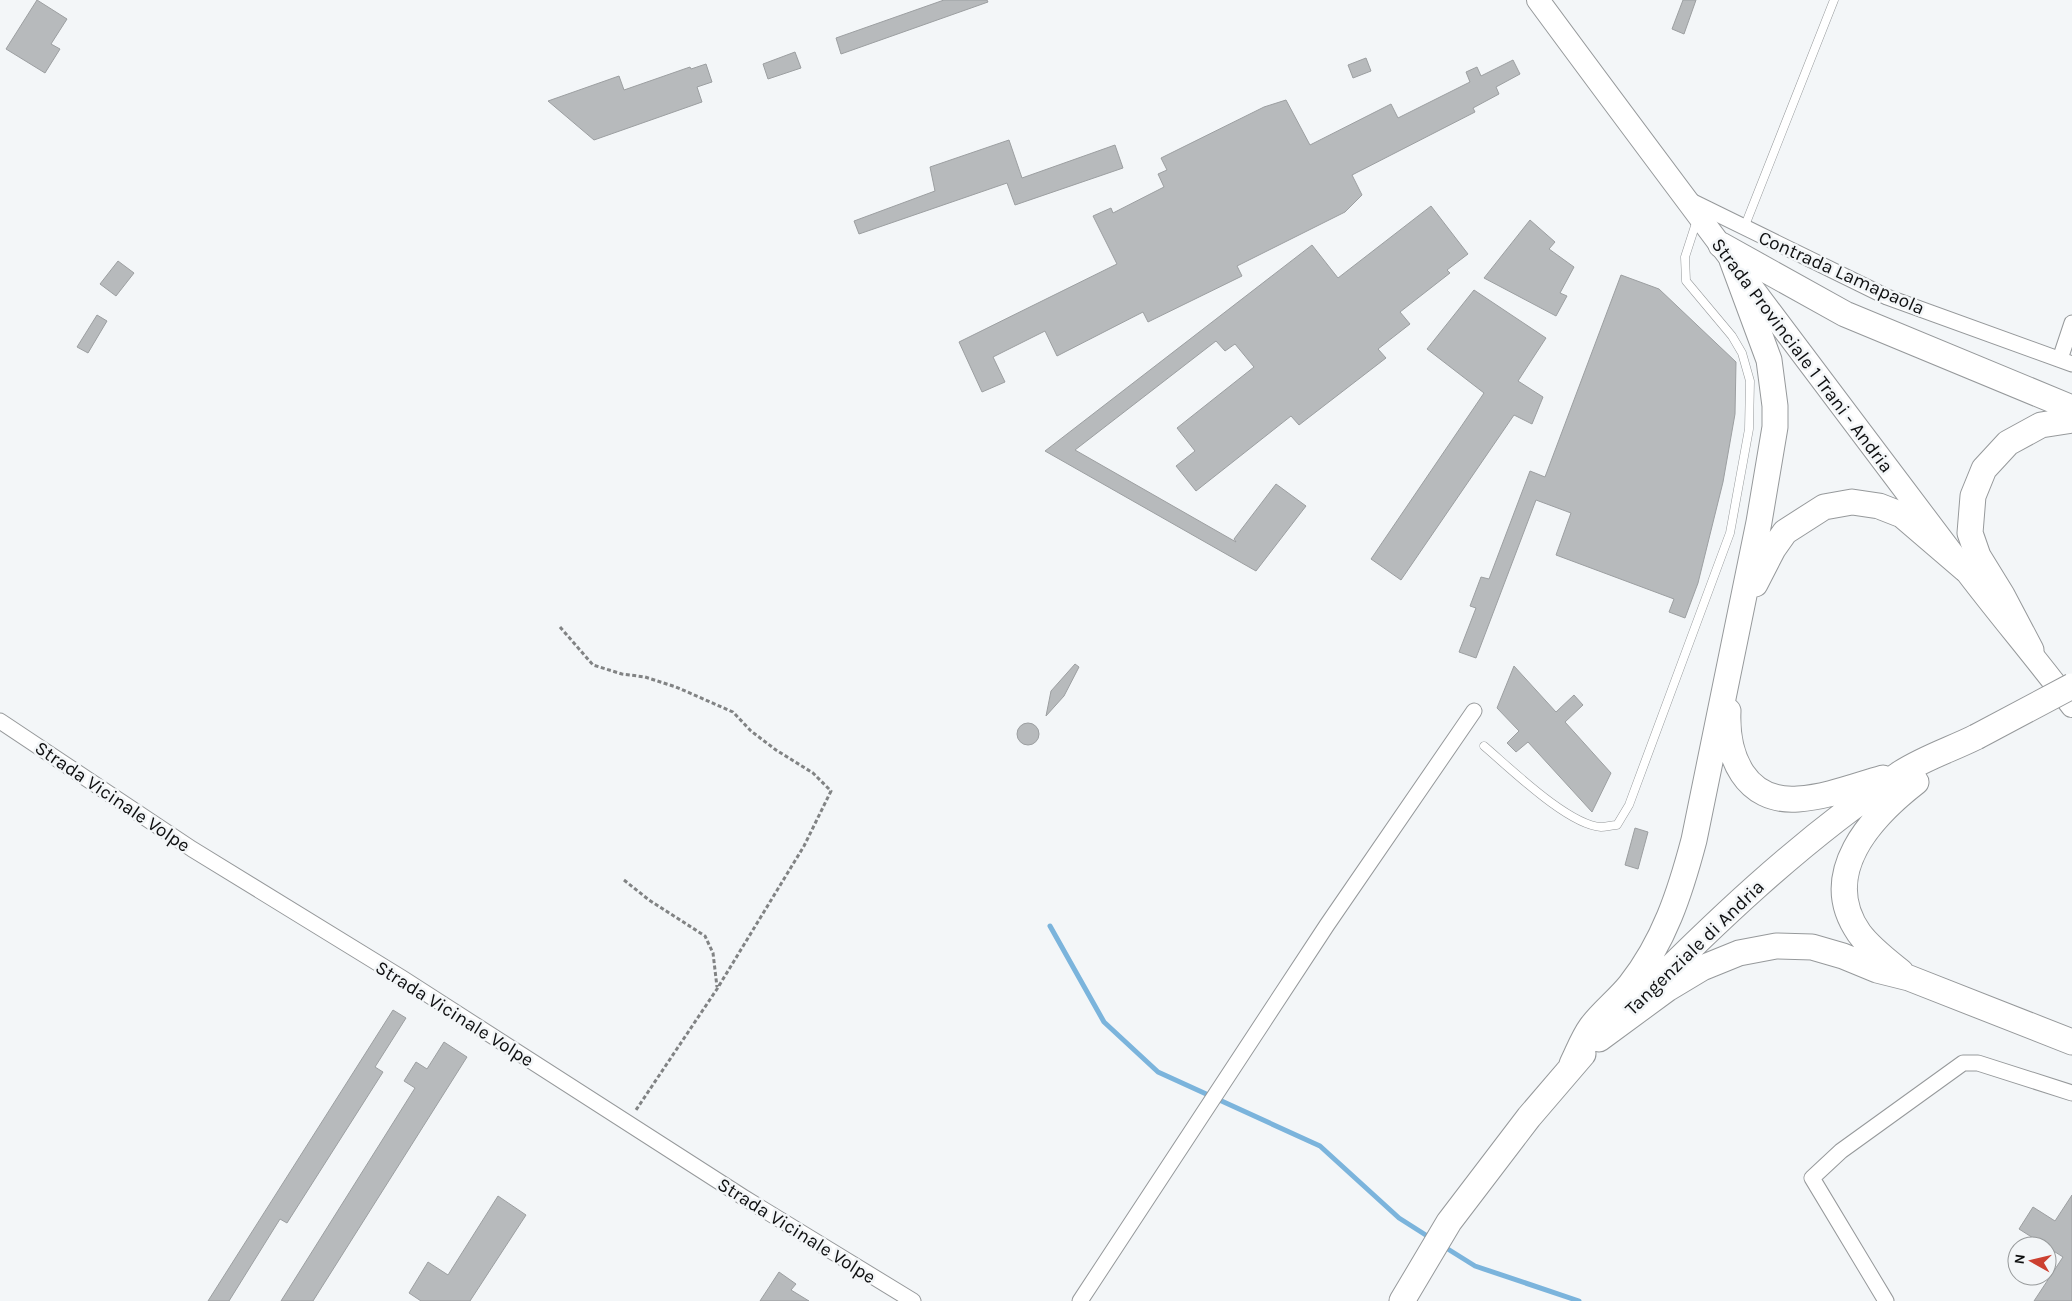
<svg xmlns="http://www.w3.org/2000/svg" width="2072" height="1301" font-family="Karla,sans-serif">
<rect width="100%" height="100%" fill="#f3f6f8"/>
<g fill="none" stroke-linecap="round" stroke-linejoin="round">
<path stroke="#7bb4dc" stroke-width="5" d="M1050 926 1104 1022 1158 1072 1320 1146 1399 1218 1432 1239
M1443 1246 1475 1266 1579 1301"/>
</g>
<path fill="#b7babc" stroke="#9c9fa1" d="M37 0 67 19 51 44 60 49 45 73 6 49Z
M944 0H987L988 2 841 54 836 38Z
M1683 0H1696L1684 34 1672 29Z
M795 52 801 68 768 79 763 64Z
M1366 58 1371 71 1353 78 1348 65Z
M1513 60 1520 74 1496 87 1499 94 1473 108 1475 112 1352 175 1362 195 1345 212 1237 266 1242 276 1148 322 1143 312 1057 356 1045 331 993 357 1005 382 982 392 959 342 1117 264 1093 216 1111 208 1113 213 1164 187 1158 174 1167 170 1161 158 1264 107 1286 100 1310 145 1391 104 1398 118 1470 82 1466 72 1477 67 1481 76Z
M706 64 712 82 697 87 702 102 594 140 548 101 619 76 624 90 690 67 691 69Z
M1009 140 1022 178 1115 145 1123 168 1015 205 1007 183 859 234 854 221 935 191 930 167Z
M1431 206 1468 254 1447 270 1450 273 1400 312 1410 324 1378 349 1386 358 1299 425 1291 416 1196 491 1176 466 1195 451 1177 428 1254 367 1235 344 1225 351 1216 341 1075 450 1236 542 1234 539 1276 484 1306 506 1256 571 1045 451 1312 245 1338 278Z
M1530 220 1555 242 1549 249 1574 267 1560 293 1567 296 1556 316 1484 278Z
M118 261 134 273 116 296 100 284Z
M1621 275 1659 289 1736 362 1735 414 1723 482 1698 583 1685 618 1669 612 1674 599 1556 555 1571 513 1536 500 1476 658 1459 652 1476 608 1470 606 1481 577 1489 579 1530 471 1545 477Z
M1474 290 1546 338 1518 381 1543 397 1532 424 1514 415 1401 580 1371 559 1484 393 1427 349Z
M97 315 107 321 88 353 77 347Z
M1075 664 1079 667 1064 696 1046 716 1051 691Z
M1514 666 1556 712 1574 695 1583 705 1565 722 1611 773 1592 812 1528 742 1516 752 1507 743 1519 731 1497 708Z
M1017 734a11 11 0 1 1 22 0a11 11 0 1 1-22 0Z
M1635 828 1648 832 1638 869 1625 865Z
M393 1010 406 1018 375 1067 383 1072 287 1223 280 1219 229 1301H208Z
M444 1042 467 1057 313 1301H281L415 1088 404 1081 416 1062 427 1069Z
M2072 1195V1301H2034L2063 1257 2019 1229 2033 1207 2055 1221Z
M498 1196 526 1215 470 1301H421L409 1293 428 1262 448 1275Z
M779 1272 796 1284 791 1290 809 1301H760Z"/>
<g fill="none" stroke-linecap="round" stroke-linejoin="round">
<g stroke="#96999b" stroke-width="9">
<path id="service" d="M1744 228 1834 0
M1484 746C1510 768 1568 825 1601 827 1606 827 1612 825 1617 825L1629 805 1730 533 1749 429 1750 381 1742 353 1732 336 1686 281 1685 257 1697 220"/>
</g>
<g stroke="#96999b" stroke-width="17">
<path id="minor" d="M1689 200 1887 297 2072 364
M2060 359 2072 323
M0 721 192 849 402 978 743 1197 913 1301
M1080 1301 1327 925 1474 711
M1886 1301 1812 1178 1841 1151 1963 1063H1978L2072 1093"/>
</g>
<g stroke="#96999b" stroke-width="24">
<path id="secondary" d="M1538 0C1678 190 1820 378 1962 566 1998 614 2037 659 2072 706"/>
</g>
<g stroke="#96999b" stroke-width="27">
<path id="primary" d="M1721 245 1845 314 2072 408
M1755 584 1773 549 1785 532 1824 507 1852 502 1879 506 1902 515 1965 569
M2031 650 2002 595 1978 556 1970 533 1973 496 1984 469 2008 443 2041 425 2072 420
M1728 711C1726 756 1745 803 1798 799 1827 797 1855 786 1883 778
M1901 972C1886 960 1870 948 1859 933 1818 874 1871 817 1916 782
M1624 1014C1710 927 1799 841 1901 773 1924 758 1952 749 1976 737
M1599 1039 1667 989 1702 968 1739 953 1776 946 1812 947 1843 956 1877 970 1909 978 2072 1042
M1572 1064C1578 1052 1583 1038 1591 1027 1602 1012 1618 1000 1630 985 1664 942 1680 893 1694 840L1759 522 1775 427V406L1769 360 1732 260
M1402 1301 1449 1222 1529 1117 1583 1054"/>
</g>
<path stroke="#818384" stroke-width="3" stroke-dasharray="4 2.5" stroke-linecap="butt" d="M560 627 593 665 622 674 645 677 676 687 733 712 751 731 776 750 813 773 831 791 804 846 717 989 636 1110
M624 880 649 900 705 936 713 953 717 987"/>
<use href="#service" stroke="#fff" stroke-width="8"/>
<use href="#minor" stroke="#fff" stroke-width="15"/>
<use href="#secondary" stroke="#fff" stroke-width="22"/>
<use href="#primary" stroke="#fff" stroke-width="25"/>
<g stroke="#96999b" stroke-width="27" stroke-linecap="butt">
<path id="primary-bridge" d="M1976 737 2072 686"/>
</g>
<use href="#primary-bridge" stroke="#fff" stroke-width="25"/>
</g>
<g text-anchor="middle" stroke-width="5" stroke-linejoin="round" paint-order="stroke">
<g font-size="19" fill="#0e0f10" stroke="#f3f6f8">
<text transform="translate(1842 272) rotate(24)" y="7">Contrada Lamapaola</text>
<text transform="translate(1803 355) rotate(53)" y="7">Strada Provinciale 1 Trani - Andria</text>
<text transform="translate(113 796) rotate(34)" y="7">Strada Vicinale Volpe</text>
<text transform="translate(1694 947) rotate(-44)" y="7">Tangenziale di Andria</text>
<text transform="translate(455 1013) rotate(32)" y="7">Strada Vicinale Volpe</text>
<text transform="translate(797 1230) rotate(32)" y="7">Strada Vicinale Volpe</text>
</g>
</g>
<g transform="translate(2032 1261) rotate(278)"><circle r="24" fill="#f3f6f8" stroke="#979a9b"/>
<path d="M0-4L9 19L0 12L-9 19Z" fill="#cc4030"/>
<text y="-8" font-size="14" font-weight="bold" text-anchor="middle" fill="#0e0f10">N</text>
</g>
</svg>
